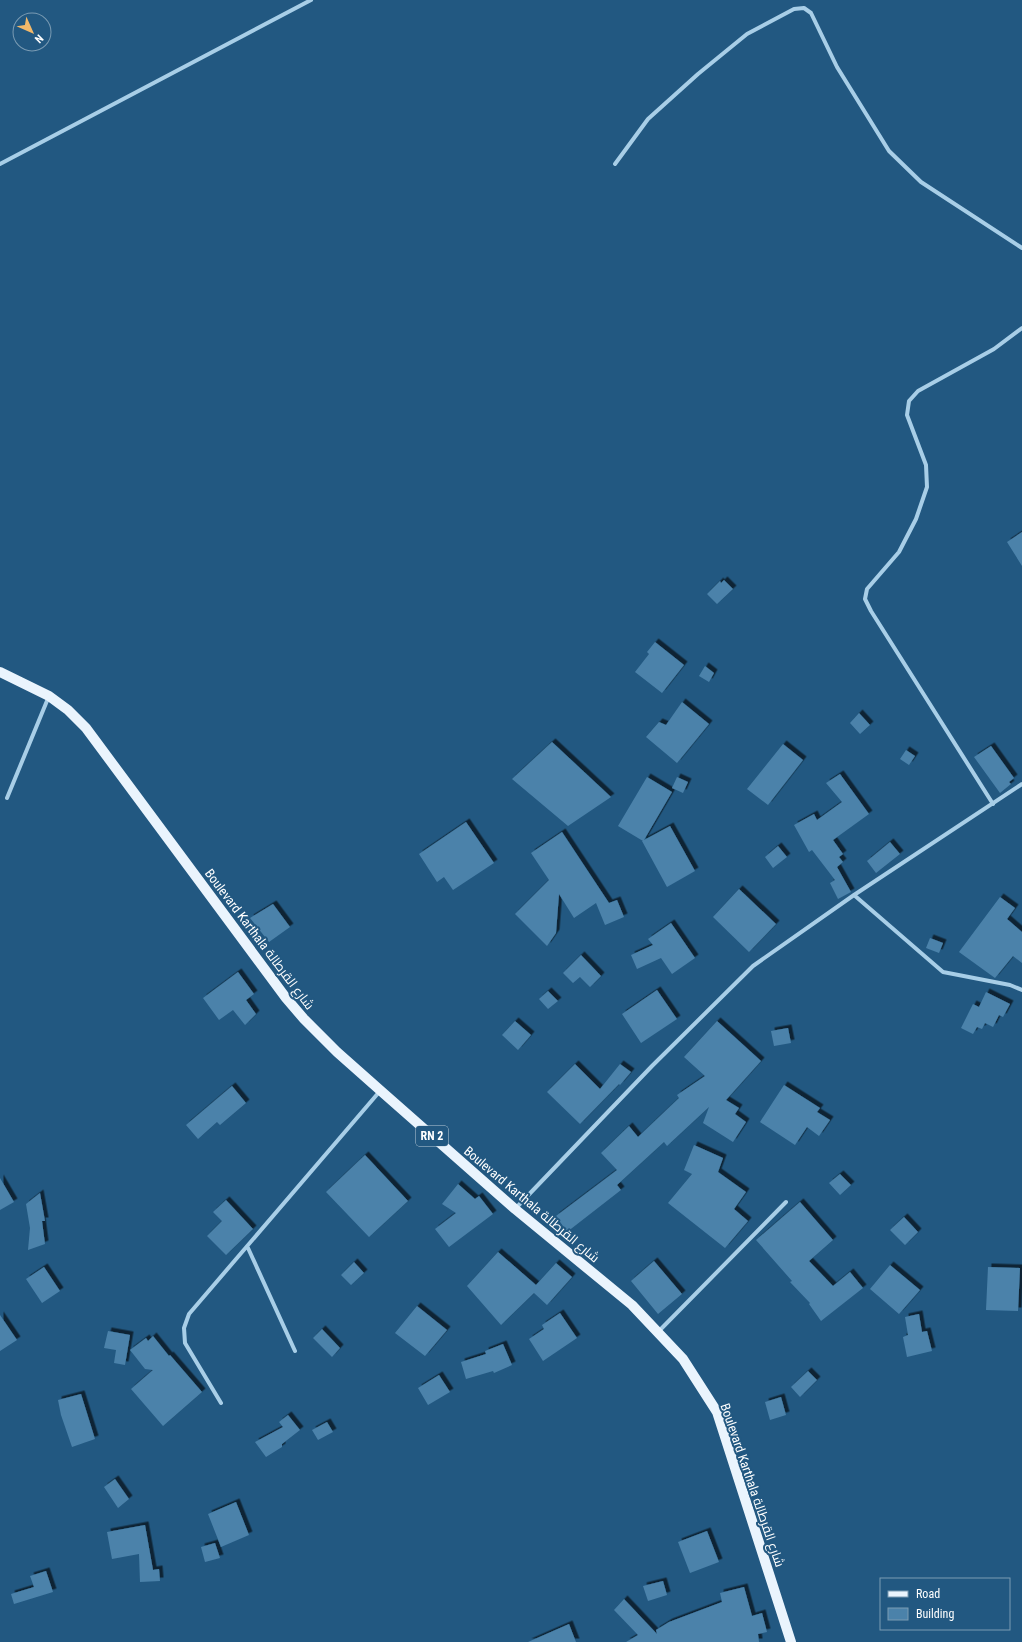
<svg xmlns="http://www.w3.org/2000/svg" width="1022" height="1642" font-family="'Roboto Condensed',Cairo,sans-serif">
<defs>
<filter id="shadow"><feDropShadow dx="3.5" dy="-3.5" stdDeviation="0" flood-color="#0009"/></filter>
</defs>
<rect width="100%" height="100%" fill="#225881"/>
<path fill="#4b82aa" filter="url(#shadow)" d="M1022 532V566L1007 542Z
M724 580 733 589 717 604 707 594 720 581 721 583Z
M655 642 684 665 662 693 635 672 649 654 647 652Z
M705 666 714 673 709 682 699 676Z
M682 702 709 724 677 763 646 737 659 722 666 725Z
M859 713 870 725 860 734 850 723Z
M552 742 611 797 568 826 512 779Z
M783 744 803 760 768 805 747 789Z
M991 746 1014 778 1009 782 1011 784 1000 793 974 757Z
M906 750 915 756 909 765 900 759Z
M840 774 869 814 833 840 843 854 839 857 843 862 837 867 851 892 838 899 830 883 835 880 812 850 809 852 794 825 814 814 817 820 842 802 826 783Z
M647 777 672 792 644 840 670 826 695 871 667 887 642 841H643L618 826Z
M677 777 688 782 683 793 672 788Z
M466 822 494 863 453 890 444 877 437 882 419 854Z
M562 832 609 903 617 900 624 917 605 925 596 903 574 918 559 894 556 933 547 946 515 914 549 880 531 853Z
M890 842 900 854 876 873 867 861Z
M778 846 787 857 773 868 765 857Z
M739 889 776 924 749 952 713 917Z
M1000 897 1015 908 1007 919 1022 932V963L1013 956 995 978 959 952Z
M273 904 290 927 269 942 250 918Z
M671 923 695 958 672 974 661 958 637 969 631 955 653 945 648 939Z
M930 938 943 943 939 953 926 948Z
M581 955 601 976 590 987 580 977 573 983 563 973Z
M238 972 254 994 246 1000 256 1014 245 1025 233 1010 219 1020 203 998Z
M657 990 677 1019 641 1043 622 1014Z
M548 991 558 1001 548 1009 539 999Z
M986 992 1010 1004 1003 1017 999 1015 993 1027 985 1023 982 1029 977 1027 973 1034 961 1028 973 1004 979 1007Z
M515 1021 531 1035 518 1050 502 1035Z
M717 1021 761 1061 726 1100 739 1108 735 1114 746 1122 733 1142 703 1123 709 1107 667 1146 664 1142 617 1185 621 1190 567 1232 556 1216 617 1170 601 1153 629 1126 638 1137 679 1098 677 1095 705 1076 684 1057Z
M788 1028 791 1043 774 1046 771 1031Z
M575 1064 600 1089 620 1064 631 1072 620 1085 619 1084 580 1124 547 1092Z
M784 1085 820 1108 817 1112 830 1120 819 1136 807 1127 795 1145 760 1122Z
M232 1086 246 1103 220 1125 217 1122 198 1139 186 1125Z
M694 1145 723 1158 718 1172 746 1192 734 1209 748 1221 725 1248 668 1203 692 1174 684 1170Z
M365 1155 408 1201 369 1237 326 1192Z
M840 1174 851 1185 840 1195 829 1183Z
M0 1178 14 1202 0 1210Z
M458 1184 475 1199 479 1196 493 1214 449 1247 435 1229 456 1213 442 1204Z
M40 1193 45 1221H42L45 1244 28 1250 30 1228 26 1204Z
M226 1200 253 1229 226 1255 207 1236 222 1221 213 1212Z
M800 1202 833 1240 809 1261 833 1286 850 1272 863 1288 821 1321 809 1304 810 1303 790 1282 792 1281 756 1240Z
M904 1217 918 1232 905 1245 890 1230Z
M498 1252 536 1285 556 1263 572 1277 547 1305 534 1293 501 1325 467 1286Z
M654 1261 682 1294 658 1314 631 1281Z
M354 1262 364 1273 351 1285 341 1275Z
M890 1265 920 1290 899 1314 870 1289Z
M44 1267 60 1291 42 1303 26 1279Z
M988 1267 1020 1268 1018 1311 986 1310Z
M417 1306 447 1330 425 1356 395 1333Z
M560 1313 577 1338 543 1361 529 1339 544 1329 542 1325Z
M919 1314 922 1332 927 1331 932 1351 907 1357 903 1337 908 1335 905 1317Z
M0 1315 17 1340 0 1351Z
M322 1329 340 1348 332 1357 313 1338Z
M108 1331 130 1335 125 1365 114 1363 116 1350 104 1348Z
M153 1336 169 1356 170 1355 202 1392 163 1426 131 1389 153 1370 145 1369 130 1350 146 1338 148 1341Z
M503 1344 512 1365 494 1373 493 1371 466 1379 461 1362 486 1354 485 1351Z
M808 1371 817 1380 800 1397 791 1387Z
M439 1375 450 1392 428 1405 418 1388Z
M81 1394 95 1439 72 1447 61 1415 58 1400Z
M781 1397 786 1415 770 1420 765 1402Z
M288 1415 300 1430 282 1444V1447L266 1457 255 1442 283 1427 279 1422Z
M327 1422 333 1432 318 1440 312 1430Z
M115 1479 129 1499 118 1508 104 1487Z
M236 1502 249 1535 221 1547 208 1514Z
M145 1525 153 1570 159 1569 160 1581 140 1582 139 1554 112 1559 107 1532Z
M707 1531 719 1562 690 1573 678 1542Z
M215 1543 220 1558 205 1562 201 1547Z
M46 1571 53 1592 14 1604 11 1594 34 1587 30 1576Z
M663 1581 667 1595 648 1601 643 1586Z
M744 1587 752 1616 762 1613 767 1632 758 1634 759 1642H626L638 1635 614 1610 624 1599 657 1634 656 1630 669 1622 722 1602 720 1593Z
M569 1624 576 1642H528Z"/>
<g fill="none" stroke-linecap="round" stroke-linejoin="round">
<path stroke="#a8cee7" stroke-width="4" d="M0 164 311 0
M615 164 648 119 698 74 747 34 794 9 804 8 811 13 837 67 889 151 921 182 1022 248
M7 798 49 696
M993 804 871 611 865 599 867 589 899 552 916 519 927 487 926 465 907 415 909 401 918 391 994 349 1022 328
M854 895 943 972 1010 985 1022 990
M515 1209 652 1066 753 966 854 895 1022 784
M248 1248 295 1351
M658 1332 786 1202
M221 1403 185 1343 184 1328 189 1314 380 1091"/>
<path stroke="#eaf4fd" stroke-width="10" d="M0 672 49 696 68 710 86 728 286 998 304 1019 337 1052 381 1091 515 1209 632 1305 683 1359 717 1412 791 1642"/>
</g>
<g text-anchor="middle" stroke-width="4" stroke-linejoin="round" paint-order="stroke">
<rect fill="#225881" stroke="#bdcdd9" stroke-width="1" x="416" y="1126" width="32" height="20" rx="3"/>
<g font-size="12" font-weight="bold" fill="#fff">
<text x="432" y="1140">RN 2</text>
</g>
<g font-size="13" fill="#fff" stroke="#225881">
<text transform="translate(260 939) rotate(53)" y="5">Boulevard Karthala شارع القرطالة</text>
<text transform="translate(532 1204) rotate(40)" y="5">Boulevard Karthala شارع القرطالة</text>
<text transform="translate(753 1485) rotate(71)" y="5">Boulevard Karthala شارع القرطالة</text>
</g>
</g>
<rect x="880" y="1578" width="130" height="52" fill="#225881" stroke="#7a9bb3"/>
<rect x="888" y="1591" width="20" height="6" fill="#eaf4fd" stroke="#7a9bb3"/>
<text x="916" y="1598" font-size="12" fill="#ffffff">Road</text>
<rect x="888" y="1608" width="20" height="12" fill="#4b82aa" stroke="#7a9bb3"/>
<text x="916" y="1618" font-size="12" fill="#ffffff">Building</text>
<g transform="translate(32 32) rotate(135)"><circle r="19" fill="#225881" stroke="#7a9bb3"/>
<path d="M0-3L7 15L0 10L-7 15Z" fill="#f3b96a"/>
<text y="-6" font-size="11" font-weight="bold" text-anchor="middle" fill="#ffffff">N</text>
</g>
</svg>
